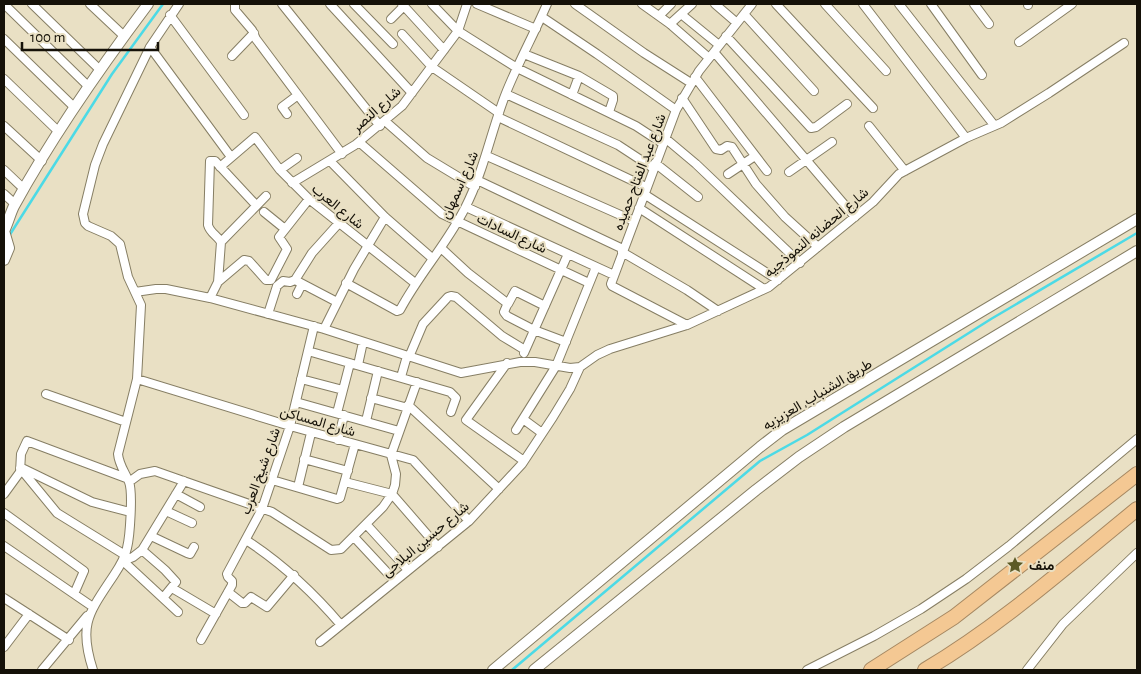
<svg xmlns="http://www.w3.org/2000/svg" width="1141" height="674" font-family="'Alegreya Sans',Vazirmatn,sans-serif">
<rect width="100%" height="100%" fill="#e9e0c4"/>
<g fill="none" stroke-linecap="round" stroke-linejoin="round">
<path stroke="#4cdae6" stroke-width="2.5" d="M9 236 112 74 163 4
M512 670 760 461 807 435 991 319 1137 233"/>
<g stroke="#867e64" stroke-width="10">
<path id="minor" d="M4 4 88 86
M32 4 99 69
M90 4 124 36
M235 4V10L252 30 256 39 342 154
M282 4 380 126
M330 4 412 93
M354 4 393 44
M402 4 444 50
M432 4 458 31 517 68 636 126 662 143
M477 4 536 29
M575 4 644 53 691 83
M642 4 670 24 709 58
M715 4 737 23
M776 4 873 108
M825 4 886 71
M863 4 966 138
M899 4 994 125
M931 4 982 75
M974 4 989 24
M1028 4V5
M681 14 719 45
M744 14 814 91
M170 15 244 115
M659 16 671 4
M542 17 597 54 676 110
M391 19 404 6
M670 24 692 4
M402 34 432 67 499 113
M726 36 811 128 816 127 847 104
M4 39 74 107
M1019 42 1072 4
M150 47 231 157
M714 52 855 217
M524 54 579 76 613 96V100L609 112
M232 56 254 33
M695 77 767 171
M4 79 59 132
M506 94 618 145 653 168
M572 95 579 76
M682 98 716 149 721 150 727 146 732 147 756 184 785 217 818 247
M287 114 282 107 298 95
M498 117 646 187
M385 121 427 158 475 187
M4 126 42 161
M869 126 905 171
M665 138 696 164 800 263
M359 142 442 214 589 283
M487 156 634 221
M330 161 385 217 432 258
M655 163 698 197
M220 167 255 137 280 170 309 199 415 283
M4 170 24 189
M280 170 297 158
M789 172 832 142
M728 174 755 156
M477 180 623 249
M292 183 355 145 402 106 458 31 467 4
M4 194 15 204
M644 194 778 280
M466 207 614 275
M639 208 764 289
M264 212 285 229
M221 242 266 196
M441 248 468 273 507 303V305L504 312 507 316 534 330 566 342
M622 252 687 290 718 311
M295 280 337 302
M218 282 221 242C217 235 210 233 208 225L210 161H215L256 205
M346 283 397 311 400 310C419 274 447 244 465 208 484 171 491 131 506 93 518 63 534 34 547 4
M135 292 156 289H166L210 298 324 329 461 373 520 362H535L570 368 580 367 597 355 610 349 687 325 769 287 873 202 899 174 966 138 1001 123 1049 93 1124 43
M297 294 302 284
M210 298 218 282 244 260 249 261 266 280H271L287 249 279 237 309 199
M508 304 515 291 545 306
M268 314 277 286 283 281 290 282 295 280 312 253 339 223
M687 325 612 286 611 284 676 110 699 71 752 4
M324 329 354 269 385 217
M308 351 450 392 456 398 451 412
M524 353 568 254
M409 357 423 324 448 297 451 296 456 297 502 336 525 350
M507 363 466 420 524 461
M358 365 363 342
M401 377 407 356
M137 379 290 426 413 460 469 521
M301 379 343 390
M46 394 126 422
M371 398 408 408
M296 402 399 431
M408 405 499 489
M337 413 350 363
M523 419 542 433
M366 421 378 371
M516 430 556 366 596 267
M338 440 344 415
M304 459 348 471
M20 468 57 513 125 555
M22 468 92 502 130 512
M272 480 337 499 340 498 355 444
M129 482 140 474 155 471 272 512 331 550 341 549 383 507 392 494 395 485 396 474 391 455 417 382
M345 482 392 494 438 547
M298 487 311 433
M4 494 20 472 21 454 27 441 126 478
M176 494 200 507
M166 511 192 523
M4 513 84 571 74 594
M366 524 408 570
M151 536 187 553 190 554 194 547
M354 537 395 581
M246 540C283 564 312 591 341 625
M4 546 93 607
M142 550 165 570 176 582 163 598
M172 588 216 614
M228 592 242 603H245L251 597 267 607 294 575
M4 598 69 640
M178 612 123 561 133 557 142 550 184 481
M201 640 232 585V581L228 577 227 574 262 509 290 426 314 326
M320 642 469 521 522 464 553 417 570 389 580 367
M4 647 29 614
M42 670 87 616
M93 670C78 624 89 613 114 575 120 566 125 558 127 548 130 536 133 492 129 482 125 472 119 465 118 454L137 379 141 305 128 277 120 244 111 236 88 226 85 223 83 214 95 165 103 144 150 47 179 4
M807 670 874 636 921 609 966 579 1009 546 1137 439
M1027 670 1063 624 1137 553"/>
</g>
<g stroke="#867e64" stroke-width="12">
<path id="tertiary" d="M4 231C8 223 10 214 14 206 53 135 100 68 148 4
M4 260 9 248 4 231
M493 670 760 447 782 430 1137 219
M534 670 756 490 799 457 844 427 1137 251"/>
</g>
<g stroke="#a68862" stroke-width="16">
<path id="motorway" d="M871 670 954 617 1137 474
M925 670C1001 625 1068 565 1137 509"/>
</g>
<use href="#minor" stroke="#fff" stroke-width="8"/>
<use href="#tertiary" stroke="#fff" stroke-width="10"/>
<use href="#motorway" stroke="#f4c893" stroke-width="14"/>
</g>
<defs>
<g id="sight-bare" transform="scale(1.35)"><path d="M0-6L1.8-2.2L6-1.7L2.9 1.2L3.7 5.4L0 3.3L-3.7 5.4L-2.9 1.2L-6-1.7L-1.8-2.2Z" fill="#5c5a26" stroke="#e9e0c4" stroke-width="2.5" paint-order="stroke"/></g>
</defs>
<g fill-rule="evenodd">
<use href="#sight-bare" x="1015" y="565"/>
</g>
<g text-anchor="middle" stroke-width="4" stroke-linejoin="round" paint-order="stroke">
<g font-size="14" fill="#151108" stroke="#e9e0c4">
<text transform="translate(376 109) rotate(-42)" y="5">شارع النصر</text>
<text transform="translate(639 172) rotate(-69)" y="5">شارع عبد الفتاح حميده</text>
<text transform="translate(459 185) rotate(-66)" y="5">شارع اسمهان</text>
<text transform="translate(338 206) rotate(39)" y="5">شارع العرب</text>
<text transform="translate(816 232) rotate(-40)" y="5">شارع الحضانه النموذجيه</text>
<text transform="translate(512 233) rotate(25)" y="5">شارع السادات</text>
<text transform="translate(817 394) rotate(-31)" y="5">طريق الشنباب, العزيزيه</text>
<text transform="translate(318 421) rotate(16)" y="5">شارع المساكن</text>
<text transform="translate(260 471) rotate(-70)" y="5">شارع شيخ العرب</text>
<text transform="translate(425 539) rotate(-40)" y="5">شارع حسين البلاحى</text>
</g>
<g font-size="14" font-weight="bold" fill="#151108" stroke="#e9e0c4" text-anchor="start">
<text x="1029" y="570">منف</text>
</g>
</g>
<rect width="1141" height="674" fill="none" stroke="#151108" stroke-width="10"/>
<path d="M22 42v8h136v-8" fill="none" stroke="#151108" stroke-width="2.5"/>
<text x="30" y="42" font-size="15" fill="#151108" stroke="#e9e0c4" stroke-width="4" paint-order="stroke">100 m</text>
</svg>
